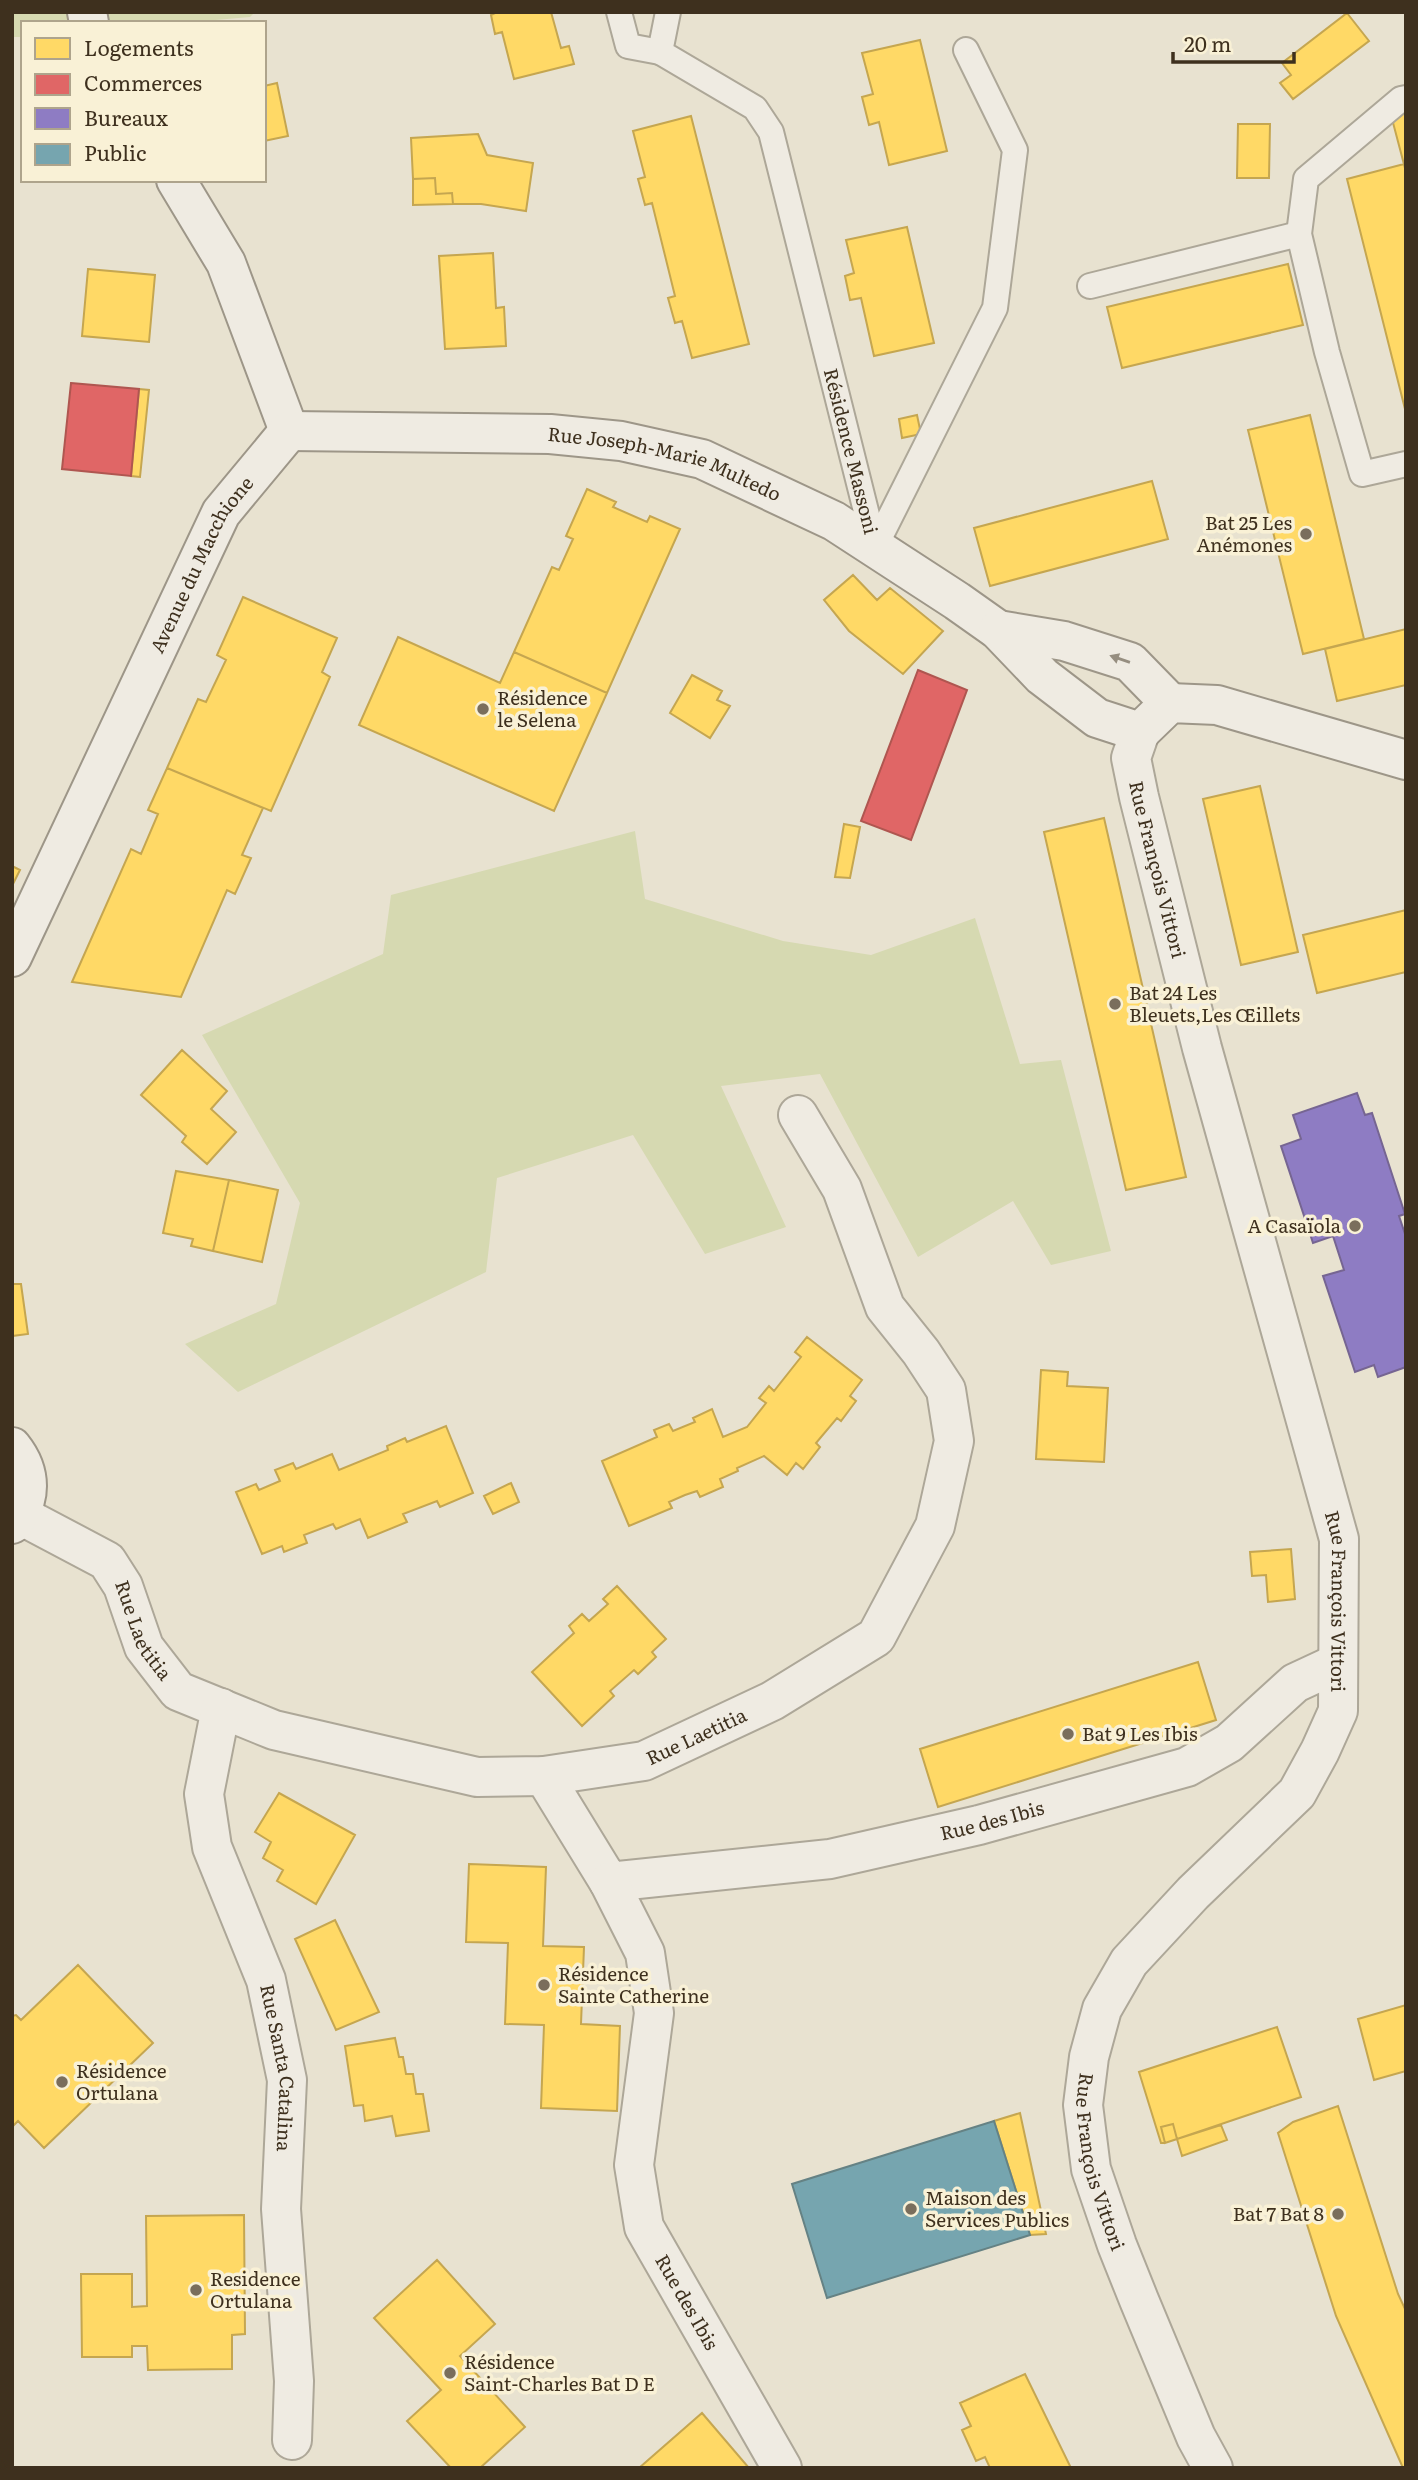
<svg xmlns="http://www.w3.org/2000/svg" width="1418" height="2480" font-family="Literata,serif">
<rect width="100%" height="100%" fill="#e8e2d0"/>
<path fill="#d6d9b1" d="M12 12H255L250 17 181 23H23V37H12Z
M635 831 645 899 783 941 871 955 975 918 1020 1064 1061 1060 1111 1251 1051 1265 1013 1201 918 1257 820 1074 721 1086 786 1227 705 1254 633 1135 497 1178 486 1272 238 1392 185 1344 276 1304 300 1203 202 1035 383 954 391 895Z"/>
<path fill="#ffd966" stroke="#c5a650" stroke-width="2" d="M551 12 561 48 569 46 574 64 514 79 502 32 495 34 491 15 497 12Z
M1347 13 1369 41 1293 99 1280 83 1291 75 1282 63Z
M920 40 947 151 889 165 879 122 869 125 862 97 873 94 862 53Z
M277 83 288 136 264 141V86Z
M1406 111V172L1391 115Z
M691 116 749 344 692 358 682 321 675 323 668 298 675 296 652 203 645 205 638 179 645 177 633 131Z
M1238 124H1270L1269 178H1237Z
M478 134 487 155 533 163 526 211 481 204H453L452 193 436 194 435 178 413 179 411 138Z
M1404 164 1406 172V413L1347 179Z
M435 178 436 194 452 193 453 204 413 205V179Z
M907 227 934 343 874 356 861 298 850 300 845 276 854 273 846 240Z
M493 253 496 308 504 307 506 346 445 349 439 256Z
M1288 264 1303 325 1122 368 1107 307Z
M88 269 155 275 149 342 82 336Z
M139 389 149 390 140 477 131 476Z
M917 415 921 434 902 438 899 419Z
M1310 415 1364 639 1303 654 1248 430Z
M1152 481 1168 539 990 586 974 528Z
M587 489 616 502 613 507 647 522 650 516 680 529 607 693 514 652 552 567 559 570 573 539 566 536Z
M853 575 877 600 890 588 943 631 903 674 849 631 824 600Z
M243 597 337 638 322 672 330 677 271 811 167 768 198 699 206 702 226 660 217 655Z
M1406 629V685L1337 701 1325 649Z
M398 637 500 683 514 652 607 693 554 811 359 725Z
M692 675 722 691 717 700 730 706 710 738 670 713Z
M167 768 263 808 242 855 251 858 235 894 227 890 181 997 72 982 131 849 141 854 158 814 148 810Z
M1260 786 1298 952 1241 965 1203 799Z
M1104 818 1186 1177 1126 1190 1044 832Z
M844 824 860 827 850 878 835 877Z
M12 866 20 870 12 886Z
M1406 910V972L1317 993 1303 935Z
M182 1050 227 1091 211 1109 236 1132 207 1164 182 1142 186 1136 141 1095Z
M176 1171 229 1180 213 1251 191 1246 193 1239 163 1233Z
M229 1180 278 1190 262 1262 213 1251Z
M12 1284H21L28 1334 12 1336Z
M807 1337 862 1380 850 1396 856 1401 841 1421 837 1418 816 1443 820 1447 803 1469 796 1463 787 1475 764 1456 737 1468 738 1471 720 1479 723 1487 700 1497 697 1491 685 1495 669 1502 672 1508 629 1526 602 1461 657 1437 654 1430 669 1424 673 1431 695 1422 693 1418 712 1409 723 1437 747 1427 766 1403 759 1398 769 1386 774 1391 801 1357 795 1352Z
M1041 1370 1068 1372 1067 1386 1108 1388 1104 1462 1036 1459Z
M446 1426 473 1493 440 1507 437 1501 403 1514 407 1522 368 1538 360 1519 336 1529 333 1524 304 1535 307 1543 284 1552 282 1546 262 1554 236 1492 256 1484 259 1490 280 1481 275 1470 293 1463 296 1469 332 1454 339 1470 388 1450 387 1446 405 1438 407 1442Z
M511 1483 519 1502 493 1514 484 1496Z
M1291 1549 1295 1599 1268 1602 1266 1575 1252 1576 1250 1552Z
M617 1586 666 1639 652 1652 656 1657 638 1674 634 1670 610 1691 614 1696 582 1726 532 1672 574 1633 569 1626 582 1614 589 1621 608 1604 603 1599Z
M1198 1662 1216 1720 938 1807 920 1749Z
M279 1793 355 1835 316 1904 277 1881 283 1870 263 1858 271 1842 255 1832Z
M469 1864 546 1867 543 1946 584 1947 581 2024 620 2026 617 2111 541 2108 544 2025 505 2024 508 1943 466 1942Z
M335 1920 379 2012 336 2030 295 1939Z
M78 1965 153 2043 44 2148 18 2121 12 2127V2016L16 2015 21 2020Z
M1406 2005V2071L1374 2080 1358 2019Z
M1277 2027 1301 2097 1177 2139 1173 2124 1161 2127 1165 2143H1161L1139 2072Z
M395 2038 399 2057H403L406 2074H413L416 2094H423L429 2131 396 2136 392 2116 365 2121 363 2105 354 2106 345 2046Z
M1338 2106 1398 2294 1406 2311V2468H1403L1336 2316 1278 2133 1293 2122Z
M1020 2113 1046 2234 1030 2235 994 2121Z
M1173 2124 1177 2139 1165 2143 1161 2127Z
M1221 2125 1227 2140 1182 2156 1177 2139Z
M244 2215 245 2334 232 2335V2369L148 2370 147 2346H132V2357H82L81 2274H132V2307L147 2306 146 2216Z
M437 2260 495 2324 460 2356 525 2427 480 2468H451L407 2421 441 2390 374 2318Z
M1025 2374 1071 2468H990L985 2457 976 2461 962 2430 971 2426 960 2403Z
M702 2413 749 2468H639Z"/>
<path fill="#e06666" stroke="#af5650" stroke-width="2" d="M71 383 139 389 131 476 62 469Z
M918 670 967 690 911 840 861 821Z"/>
<path fill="#8e7cc3" stroke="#766592" stroke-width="2" d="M1357 1093 1365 1115 1372 1113 1405 1214 1399 1216 1406 1237V1367L1378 1377 1374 1365 1355 1372 1323 1276 1344 1270 1333 1236 1313 1243 1281 1146 1301 1139 1293 1115Z"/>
<path fill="#76a5af" stroke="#658284" stroke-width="2" d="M994 2121 1030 2235 827 2298 792 2184Z"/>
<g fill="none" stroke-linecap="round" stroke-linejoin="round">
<g stroke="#ada798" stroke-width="28">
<g id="lane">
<path d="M619 12 628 46 660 52"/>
<path id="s1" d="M668 12 660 52 755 108 771 132 875 547"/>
<path d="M1406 98 1401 99 1306 179 1299 234 1327 352 1362 474 1406 464"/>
<path d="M1090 286 1299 234"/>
<path d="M875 547 995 308 1015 150 966 50"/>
</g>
</g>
<g stroke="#ada798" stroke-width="42">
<g id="street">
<path id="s2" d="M1140 732 1131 758 1139 797 1202 1048 1339 1539 1338 1711 1320 1751 1297 1793 1193 1893 1129 1962 1102 2009 1089 2057 1083 2105 1091 2169 1117 2245 1139 2300 1196 2437 1213 2468"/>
<path id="s3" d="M20 1515 107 1561 123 1586 144 1647 178 1691 274 1730 477 1777 544 1776 644 1761 772 1701 876 1637 935 1526 954 1441 946 1390 921 1352 885 1307 842 1189 798 1115"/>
<path id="s4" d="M221 1708 204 1794 212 1847 266 1980 287 2080 281 2209 294 2381 292 2440"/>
<path id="s5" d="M544 1776 609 1882 830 1859 979 1825 1187 1767 1229 1743 1295 1683 1338 1663"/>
<path id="s6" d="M609 1882 645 1953 654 2013 634 2165 644 2227 782 2468"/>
</g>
</g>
<g stroke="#9d9688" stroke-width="42">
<g id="secondary">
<path d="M87 12 89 23"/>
<path d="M176 180 226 263 289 431"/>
<path id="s7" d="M289 431 550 434 621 441 702 459 834 521 957 601 998 630 1042 676 1097 718 1140 732 1170 703 1217 705 1406 760"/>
<path d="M998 630 1064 641 1130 662 1170 703"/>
<path id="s8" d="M12 957 221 513 289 431"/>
<path d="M12 1447C32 1472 32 1500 12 1524"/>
</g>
</g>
<use href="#lane" stroke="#efebe2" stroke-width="24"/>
<use href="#street" stroke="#efebe2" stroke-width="38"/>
<use href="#secondary" stroke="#efebe2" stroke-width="38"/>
</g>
<defs><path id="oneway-solid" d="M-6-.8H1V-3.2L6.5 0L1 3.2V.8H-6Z" transform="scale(1.75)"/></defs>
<use fill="#968e80" href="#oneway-solid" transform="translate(1120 659) rotate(-161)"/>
<g fill="#7a6e5c" stroke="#f9f1d6" stroke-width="2.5">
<circle cx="1306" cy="534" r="7"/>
<circle cx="483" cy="709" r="7"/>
<circle cx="1115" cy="1004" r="7"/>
<circle cx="1355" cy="1226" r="7"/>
<circle cx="1068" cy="1734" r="7"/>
<circle cx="544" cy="1985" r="7"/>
<circle cx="62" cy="2082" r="7"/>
<circle cx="911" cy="2209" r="7"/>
<circle cx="1338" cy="2214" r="7"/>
<circle cx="196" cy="2290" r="7"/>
<circle cx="450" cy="2373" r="7"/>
</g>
<g text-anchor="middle" stroke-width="7" stroke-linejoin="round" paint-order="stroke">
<g font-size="19" fill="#3e301e" stroke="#f9f1d6">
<text dy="7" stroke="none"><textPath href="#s1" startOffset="509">Résidence Massoni</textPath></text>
<text dy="7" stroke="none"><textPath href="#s7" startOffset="380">Rue Joseph-Marie Multedo</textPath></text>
<text dy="7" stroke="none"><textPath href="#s8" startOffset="436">Avenue du Macchione</textPath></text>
<text dy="7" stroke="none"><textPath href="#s2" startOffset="142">Rue François Vittori</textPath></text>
<text dy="7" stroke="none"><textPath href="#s2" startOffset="898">Rue François Vittori</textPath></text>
<text dy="7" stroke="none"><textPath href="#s3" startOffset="177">Rue Laetitia</textPath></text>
<text dy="7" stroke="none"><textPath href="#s3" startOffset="786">Rue Laetitia</textPath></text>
<text dy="7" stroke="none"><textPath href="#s5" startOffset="513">Rue des Ibis</textPath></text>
<text dy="7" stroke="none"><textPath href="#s4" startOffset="374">Rue Santa Catalina</textPath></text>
<text dy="7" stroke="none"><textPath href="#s2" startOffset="1549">Rue François Vittori</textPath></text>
<text dy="7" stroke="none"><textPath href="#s6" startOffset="443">Rue des Ibis</textPath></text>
</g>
<g font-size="19" fill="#3e301e" stroke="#f9f1d6" text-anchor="start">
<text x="1292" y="530" text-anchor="end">Bat 25 Les<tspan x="1292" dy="22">Anémones</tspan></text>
<text x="497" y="705">Résidence<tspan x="497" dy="22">le Selena</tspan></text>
<text x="1129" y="1000">Bat 24 Les<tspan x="1129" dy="22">Bleuets,Les Œillets</tspan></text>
<text x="1341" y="1233" text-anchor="end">A Casaïola</text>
<text x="1082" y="1741">Bat 9 Les Ibis</text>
<text x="558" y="1981">Résidence<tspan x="558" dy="22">Sainte Catherine</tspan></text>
<text x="76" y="2078">Résidence<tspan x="76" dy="22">Ortulana</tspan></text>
<text x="925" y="2205">Maison des<tspan x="925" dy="22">Services Publics</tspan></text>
<text x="1324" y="2221" text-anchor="end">Bat 7 Bat 8</text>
<text x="210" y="2286">Residence<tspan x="210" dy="22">Ortulana</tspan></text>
<text x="464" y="2369">Résidence<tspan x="464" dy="22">Saint-Charles Bat D E</tspan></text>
</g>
</g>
<rect width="1418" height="2480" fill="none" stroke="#3e301e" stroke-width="28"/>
<rect x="21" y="21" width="245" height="161" fill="#f9f1d6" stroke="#aea48c" stroke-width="2"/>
<rect x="35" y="38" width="35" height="21" fill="#ffd966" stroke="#aea48c" stroke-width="2"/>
<text x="84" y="56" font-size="21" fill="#3e301e">Logements</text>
<rect x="35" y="74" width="35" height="21" fill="#e06666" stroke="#aea48c" stroke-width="2"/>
<text x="84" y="91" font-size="21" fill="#3e301e">Commerces</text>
<rect x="35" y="108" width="35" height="21" fill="#8e7cc3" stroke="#aea48c" stroke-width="2"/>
<text x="84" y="126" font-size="21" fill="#3e301e">Bureaux</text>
<rect x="35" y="144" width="35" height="21" fill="#76a5af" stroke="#aea48c" stroke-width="2"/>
<text x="84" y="161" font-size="21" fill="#3e301e">Public</text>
<path d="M1173 52v10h121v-10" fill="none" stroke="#3e301e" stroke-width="3.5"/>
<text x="1184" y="52" font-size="21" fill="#3e301e" stroke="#f9f1d6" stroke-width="5" paint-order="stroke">20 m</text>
</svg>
